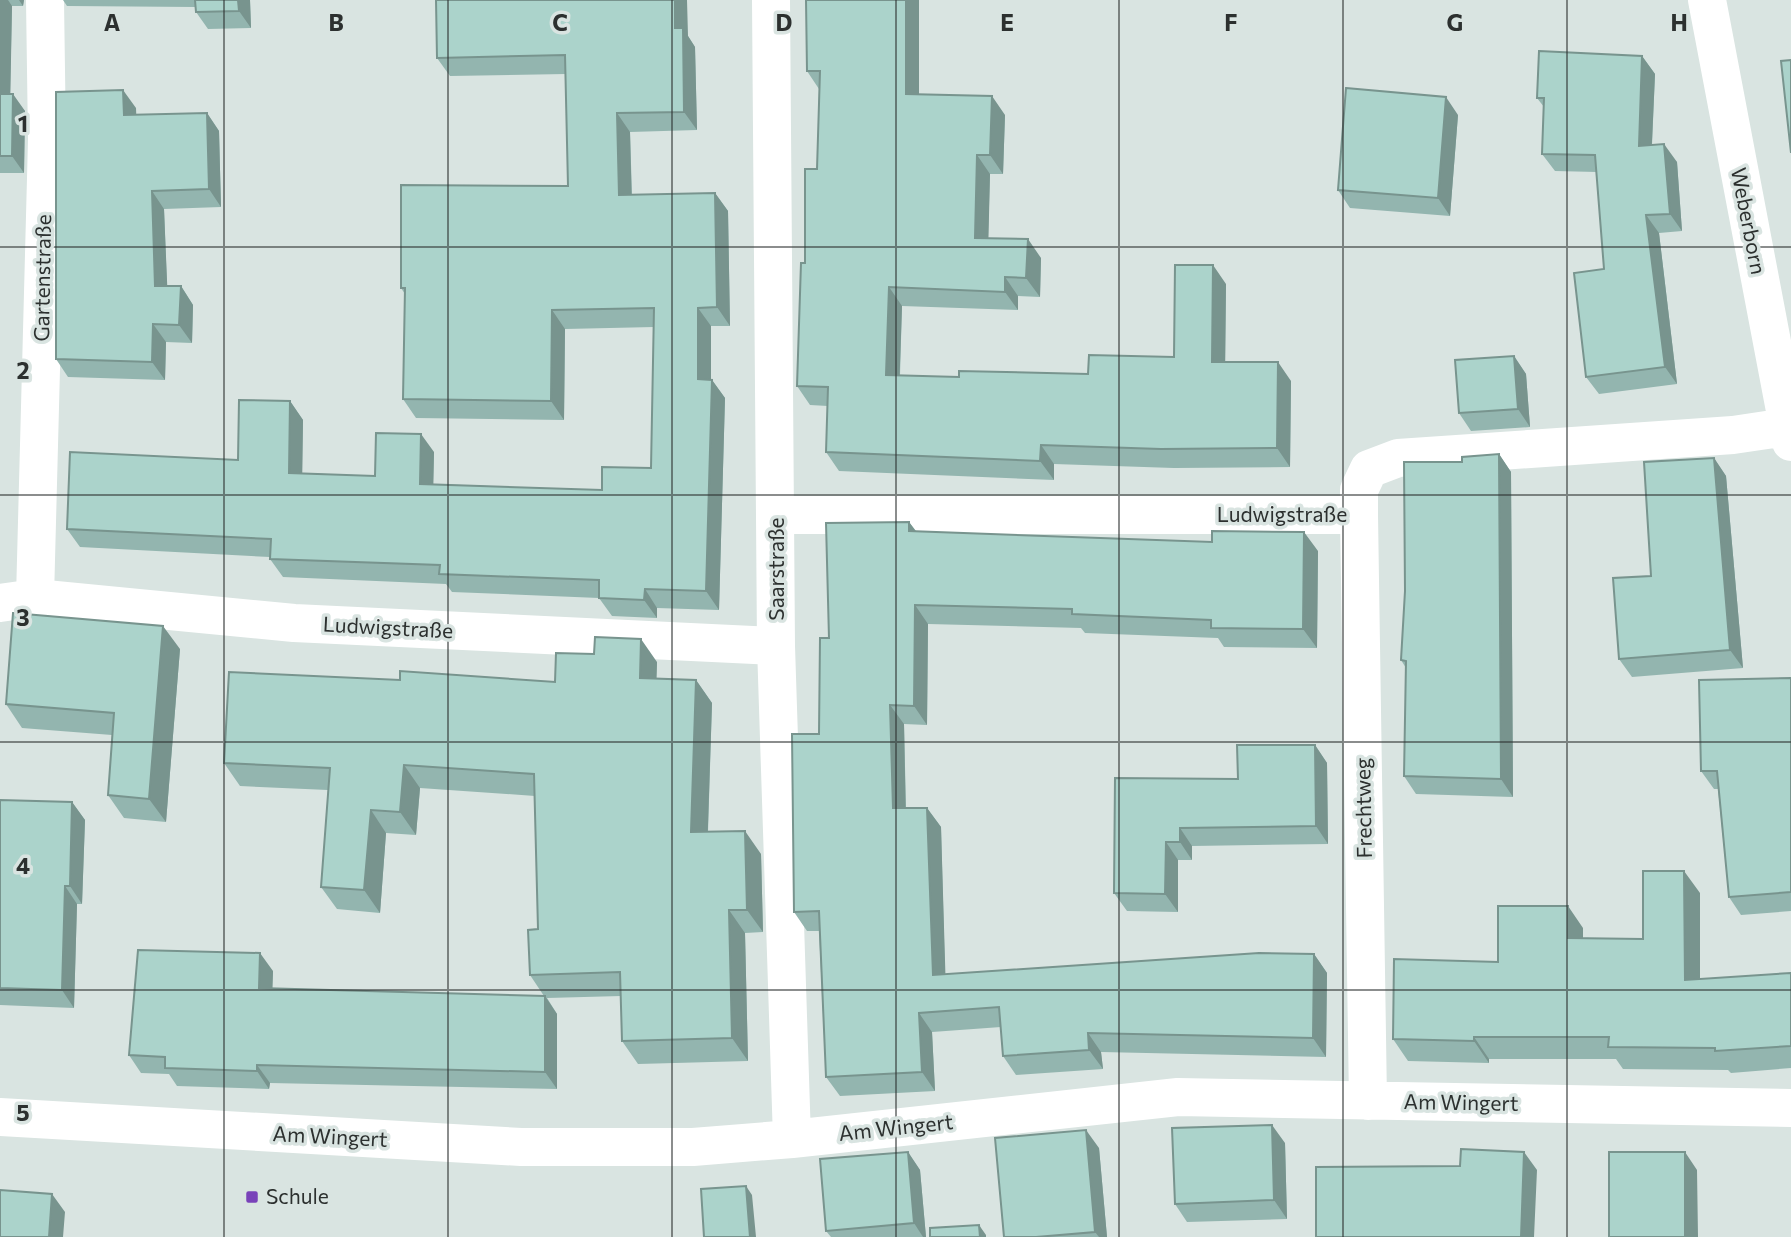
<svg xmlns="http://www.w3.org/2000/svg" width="1791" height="1237" font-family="Commissioner,sans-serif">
<rect width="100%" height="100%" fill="#d9e4e1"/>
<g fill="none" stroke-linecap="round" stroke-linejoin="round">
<path stroke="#fff" stroke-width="38" d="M771 0 776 646 792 1139
M1707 0 1791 442
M777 515H1359V490L1369 469 1398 458 1733 435 1787 427
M1359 515 1368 1101
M35 598 47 140 45 0
M0 603 35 598 294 623 776 646
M0 1117 521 1147H693L792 1139 1178 1097 1791 1108"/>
</g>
<path fill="#93b5af" d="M0 0H24L23 6H12L10 94 25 111 24 173H0Z
M63 0H250L251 28 208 29 196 12 195 7 67 6Z
M919 0V94L1005 115 1003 174H990L988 238 1041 258 1040 297 1018 296V310L902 306 900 375 959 377 1088 374 1174 357 1226 284 1225 362 1291 381 1290 467 1174 468 1054 464V480L839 471 826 452 828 406 810 405 797 386 805 263 817 169 819 89 807 71Z
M688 36 695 47 697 130 630 132 632 195 715 193 728 211 730 326H711V380H712L725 398 719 610 657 608V618L612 616 599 598 452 592 446 584 283 577 270 559V557L80 547 67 529 238 460 290 401 303 420 302 473 375 476 434 452 433 484 602 490 651 468 654 327 565 329 564 420 416 418 403 399 405 294 401 288 568 186 566 74 450 76 437 58Z
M1642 56 1655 74 1652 145 1677 162 1682 231 1659 233 1677 384 1599 394 1586 377 1604 269 1597 172 1555 171 1542 154 1544 107 1537 98Z
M136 108V115L207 113 219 131 221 207 164 209 167 286H181L193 305 192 343 166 342 165 380 68 377 56 359Z
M1458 115 1450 216 1350 208 1338 190Z
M1514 356 1526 374 1530 427 1471 431 1459 413Z
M1499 454 1511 472 1513 797 1416 794 1404 776 1406 668 1401 660 1462 462Z
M1714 458 1726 476 1743 668 1632 677 1619 659Z
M909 522 916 531 1318 551 1317 648 1224 647 1218 638 1085 633 1081 628 928 624 927 725 904 724 906 808H927L941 827 945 974 1314 954 1327 973 1326 1057 1101 1052 1103 1069 1016 1075 1003 1056 1001 1027 932 1032 935 1091 840 1096 826 1077 819 931H807L794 912 819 734 829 638Z
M180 649 166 822 124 818 108 795 112 735 22 728 6 704Z
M657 662 656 678 696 680 712 703 708 832 761 854 763 932 745 933 748 1061 638 1064 622 1041 621 996 547 998 557 1014V1089L270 1083 269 1089 177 1086 169 1074 141 1073 129 1055 273 971 272 988 544 996 530 975 538 929 535 796 420 788 416 835 386 833 380 913 337 909 321 887 328 790 240 786 224 763 400 680 555 682Z
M1791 678V911L1741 915 1729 897 1718 789H1714L1701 771Z
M1315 745 1327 763 1328 844 1192 846V860H1178V912L1127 911 1114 893 1115 778 1238 779Z
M0 800 72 802 85 820 82 904H77L74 1008 0 1005Z
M1700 893V979L1791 973V1068L1731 1073 1728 1070 1623 1069 1616 1059H1489V1063L1408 1061 1393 1039 1498 962 1583 928V938L1643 939Z
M1285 1143 1287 1219 1187 1222 1175 1204Z
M1099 1148 1107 1237H1004Z
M908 1152 920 1170 926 1237H831L826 1231Z"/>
<path fill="#78948e" d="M0 0H8L12 6 10 112 0 97Z
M19 0H24L23 6Z
M238 0H250L251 28 239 11Z
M675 0H687L688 36 695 47 697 130 684 112 675 28Z
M906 0H919V112L906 94Z
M1642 56 1655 74 1651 163 1639 146Z
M123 90 136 108 137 133 124 115Z
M13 94 25 111 24 173 12 156Z
M992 96 1005 115 1003 174 990 155Z
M1446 97 1458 115 1450 216 1438 198Z
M207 113 219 131 221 207 209 189Z
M617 113 630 132 632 213 619 195Z
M1664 144 1677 162 1682 231 1670 214Z
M977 155 990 174 988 256 975 238Z
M152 191 164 209 168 304 155 286Z
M715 193 728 211 730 326 717 307Z
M1646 215 1659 233 1677 384 1665 367Z
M1028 239 1041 258 1040 297 1026 278Z
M1213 265 1226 284 1225 380 1212 362Z
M1005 277 1018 296V310L1005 292Z
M181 286 193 305 192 343 179 325Z
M889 287 902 306 899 393 886 375Z
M698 308 711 326V398L698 379Z
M552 310 565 329 564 420 551 401Z
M153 324 166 342 165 380 152 362Z
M1514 356 1526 374 1530 427 1518 409Z
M1278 362 1291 381 1290 467 1277 448Z
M712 380 725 398 719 610 706 591Z
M290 401 303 420 302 491 289 473Z
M421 434 434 452 433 502 420 484Z
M1041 445 1054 464V480L1040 461Z
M1499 454 1511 472 1513 797 1501 779Z
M1714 458 1726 476 1743 668 1730 650Z
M909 522 923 541 909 531Z
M1304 532 1318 551 1317 648 1303 629Z
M645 589 657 608V618L644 600Z
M915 605 928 624 927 725 914 706Z
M163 626 180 649 166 822 149 799Z
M641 639 657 662 656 701 640 678Z
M696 680 712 703 707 855 691 832Z
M890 705 904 724 906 827 893 808Z
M1315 745 1327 763 1328 844 1316 826Z
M404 765 420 788 416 835 400 812Z
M72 802 85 820 82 904 70 886Z
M927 808 941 827 946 994 933 975Z
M371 810 386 833 380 913 364 890Z
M1180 828 1192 846V860L1180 842Z
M745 831 761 854 763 932 747 910Z
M1166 842 1178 860V912L1165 894Z
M1684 871 1700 893V1002L1685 980Z
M65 886 77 904 74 1008 62 990Z
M1568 906 1583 928V960L1568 938Z
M729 910 745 933 748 1061 732 1038Z
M260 953 273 971 272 1005 259 988Z
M1314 954 1327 973 1326 1057 1313 1038Z
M545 996 557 1014V1089L545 1072Z
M919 1013 932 1032 935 1091 922 1072Z
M1088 1033 1101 1052 1103 1069 1089 1050Z
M1474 1037 1489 1059V1063L1474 1041Z
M257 1065 270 1083 269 1089 257 1071Z
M1272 1125 1285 1143 1287 1219 1274 1200Z
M1086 1130 1099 1148 1107 1237H1099L1095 1232Z
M908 1152 920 1170 926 1237H923L914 1223Z
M1524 1152 1537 1170 1534 1237H1521Z
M1685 1152 1697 1170 1698 1237H1685Z
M746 1186 752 1195 756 1237H750Z
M52 1194 65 1212 63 1237H49Z
M979 1225 986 1235V1237H980Z"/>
<path fill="#abd3cb" stroke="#78948e" stroke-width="2" d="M195 0H238L239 11 196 12Z
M436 0H675V28H683L684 112 617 113 619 195 715 193 717 307 698 308V379L712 380 706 591 645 589 644 600 599 598V580L439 574 440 565 270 559 271 539 67 529 70 452 238 460 239 400 290 401 289 473 375 476 376 433 421 434 420 484 602 490V467L651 468 654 308 552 310 551 401 403 399 405 288H401V185L568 186 565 55 437 58Z
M806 0H906V94L992 96 990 155H977L975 238 1028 239 1026 278 1005 277V292L889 287 886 375 959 377V371L1088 374 1089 355 1174 357 1175 265H1213L1212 362H1278L1277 448 1161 449 1041 445 1040 461 826 452 828 387 797 386 801 263H805V169H817L820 71H807Z
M1539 51 1642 56 1639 146 1664 144 1670 214 1646 215 1665 367 1586 377 1574 273 1604 269 1595 155 1542 154 1544 98H1537Z
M1791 60V153L1781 61Z
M1346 88 1446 97 1438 198 1338 190Z
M123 90 124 115 207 113 209 189 152 191 155 286H181L179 325 153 324 152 362 56 359V92Z
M0 94H13L12 156H0Z
M1514 356 1518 409 1459 413 1455 360Z
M1499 454 1501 779 1404 776 1406 661 1401 660 1405 591 1404 462H1462V457Z
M1714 458 1730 650 1619 659 1613 578 1651 576 1644 462Z
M909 522V531L1212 542V531L1304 532 1303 629 1211 628V620L1072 614V609L915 605 914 706 890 705 893 808H927L933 975 1259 953 1314 954 1313 1038 1088 1033 1089 1050 1003 1056 999 1007 919 1013 922 1072 826 1077 819 911 794 912 792 734H819L820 638H829L826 523Z
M13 613 163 626 149 799 108 795 114 713 6 704Z
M595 637 641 639 640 678 696 680 691 832 745 831 747 910H729L732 1038 622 1041 620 972 530 975 528 930 538 929 534 774 404 765 400 812 371 810 364 890 321 887 330 768 224 763 229 672 400 680V671L555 682 556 653 594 654Z
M1791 678V892L1729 897 1717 771H1701L1699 680Z
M1237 745H1315L1316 826 1180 828V842H1166L1165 894 1114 893 1115 778 1238 779Z
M0 800 72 802 70 886H65L62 990 0 988Z
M1643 871H1684L1685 980 1791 973V1046L1715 1051V1048L1608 1047 1609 1037H1474V1041L1393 1039 1394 959 1498 962V906H1568V938L1643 939Z
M138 950 260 953 259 988 545 996V1072L257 1065V1071L165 1068V1057L129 1055Z
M1272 1125 1274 1200 1175 1204 1172 1128Z
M1086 1130 1095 1232 1036 1237H1004L995 1138Z
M1461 1149 1524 1152 1521 1237H1316V1167L1460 1166Z
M908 1152 914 1223 826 1231 820 1159Z
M1609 1152H1685V1237H1609Z
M746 1186 750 1237H704L701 1189Z
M0 1190 52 1194 49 1237H0Z
M979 1225 980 1237H930V1228Z"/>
<path fill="none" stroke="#2c302f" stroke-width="2" stroke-opacity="0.55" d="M224 0V1237M448 0V1237M672 0V1237M896 0V1237M1119 0V1237M1343 0V1237M1567 0V1237M0 247H1791M0 495H1791M0 742H1791M0 990H1791"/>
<rect fill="#7942b9" stroke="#d9e4e1" stroke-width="2.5" x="245" y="1190" width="14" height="14" rx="3.5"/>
<g text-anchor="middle" stroke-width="7" stroke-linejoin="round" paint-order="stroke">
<g font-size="21" fill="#2c302f" stroke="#d9e4e1">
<text transform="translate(1748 221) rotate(79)" y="7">Weberborn</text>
<text transform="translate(43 278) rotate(-89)" y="7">Gartenstraße</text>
<text x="1282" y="522">Ludwigstraße</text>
<text transform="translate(777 569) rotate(-90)" y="7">Saarstraße</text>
<text transform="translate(388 628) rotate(3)" y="7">Ludwigstraße</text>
<text transform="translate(1364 808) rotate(-91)" y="7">Frechtweg</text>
<text transform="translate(1461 1103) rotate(1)" y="7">Am Wingert</text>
<text transform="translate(896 1128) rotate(-6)" y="7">Am Wingert</text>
<text transform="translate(330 1137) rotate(3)" y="7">Am Wingert</text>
</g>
<g font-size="21" fill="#2c302f" stroke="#d9e4e1" text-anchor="start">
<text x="266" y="1204">Schule</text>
</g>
</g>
<g font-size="23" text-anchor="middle" font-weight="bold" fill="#2c302f" stroke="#d9e4e1" stroke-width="7" stroke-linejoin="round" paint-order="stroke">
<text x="112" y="31">A</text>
<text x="336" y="31">B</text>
<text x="560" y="31">C</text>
<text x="784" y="31">D</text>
<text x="1007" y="31">E</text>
<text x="1231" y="31">F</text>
<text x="1455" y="31">G</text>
<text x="1679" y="31">H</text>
<text x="23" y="132">1</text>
<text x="23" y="379">2</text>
<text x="23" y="626">3</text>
<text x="23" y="874">4</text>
<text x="23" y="1121">5</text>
</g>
</svg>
